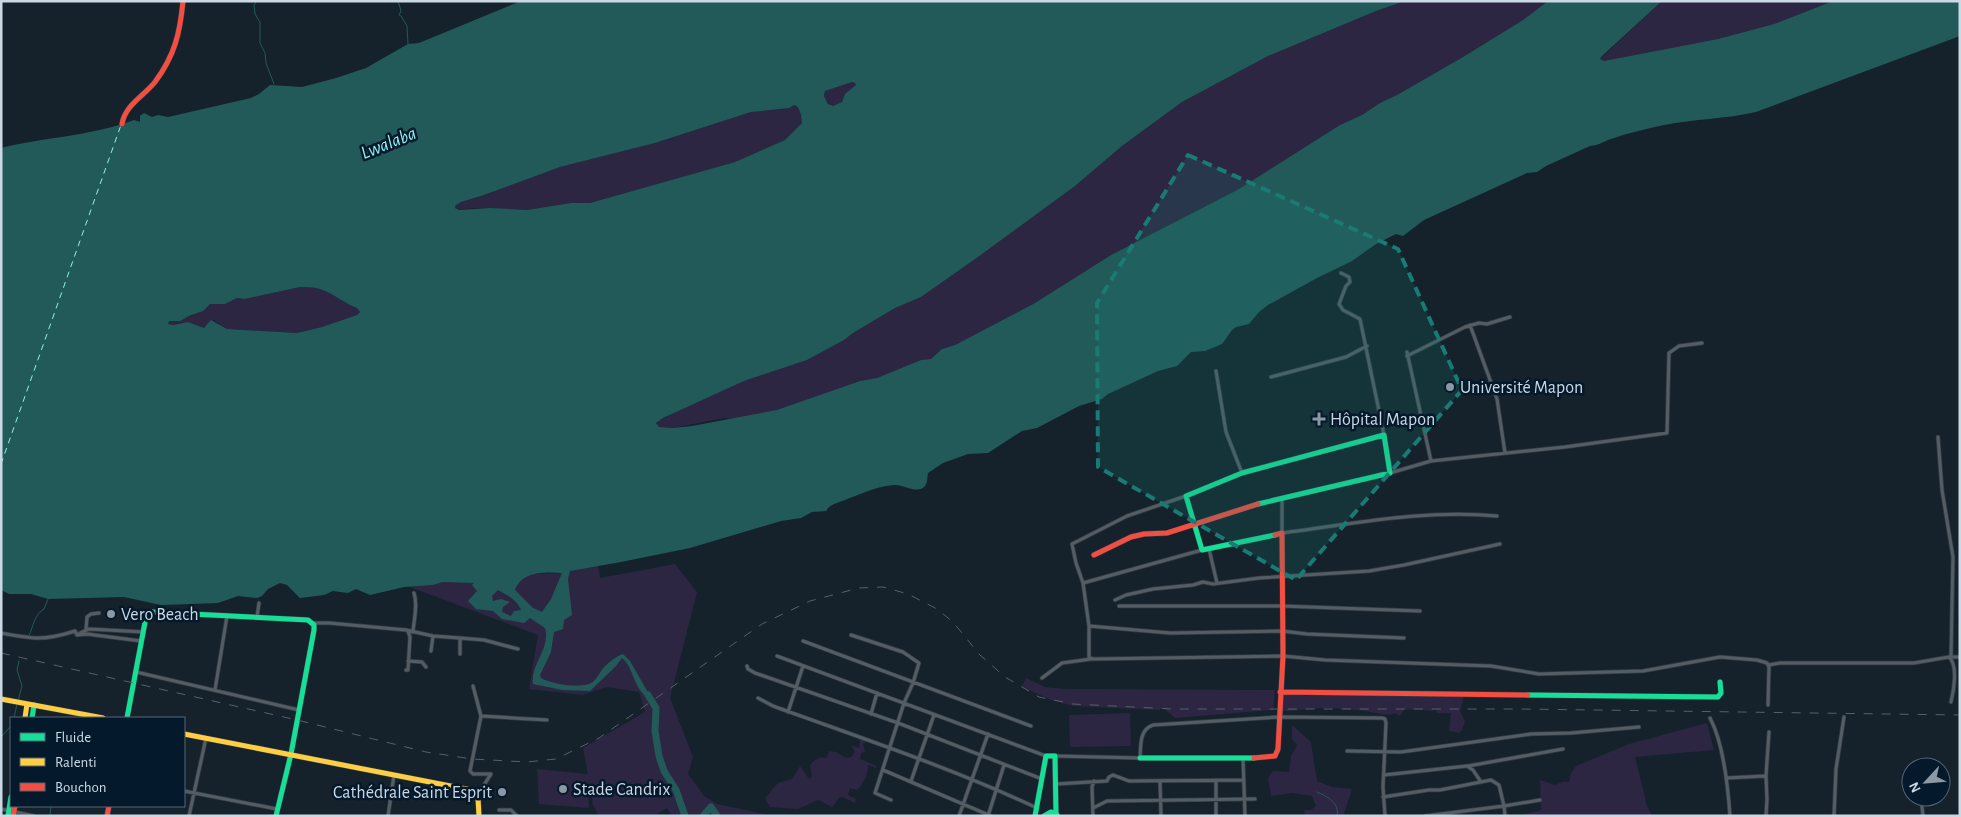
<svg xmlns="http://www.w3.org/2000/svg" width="1961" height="817" font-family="'Alegreya Sans',sans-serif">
<rect width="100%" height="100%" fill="#15222c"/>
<path fill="#2c2643" d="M1405 1H1548L1523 20 1463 57 1397 95 1380 103 1362 115 1340 125 1239 189 1111 255 1035 303 955 345 942 349 931 359 921 360 877 378 860 381 796 404 771 412 736 419 724 418 673 428 659 427 657 425 658 421 663 418 744 381 807 360 844 340 853 333 895 308 921 297 978 257 1075 186 1122 146 1182 102 1268 56 1376 11Z
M1662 1H1833L1774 24 1718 39 1605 61 1600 59Z
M852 82 855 83 856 85 848 92 841 103 831 107 824 96 825 91Z
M794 105 800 111 802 123 785 140 735 162 590 203H571L527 210 475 208 457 210 454 207 461 202 484 195 560 167 655 143 751 112Z
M300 287C329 286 333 298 357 308L360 312 357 315 322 327 297 333 227 329 213 320 204 328 188 322 170 325 168 324 169 321C184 320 199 314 210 304H225L237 298 245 299Z
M675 564 697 592 670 698 693 757 688 774 704 796 717 804 774 816H672L667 808 654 816H599L593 805 588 779 589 808 539 804 537 769 588 774 583 748 645 712 639 692 607 687 582 695 529 689 538 635 410 587H400L433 585 443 582 466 581 514 588 523 578 529 574 562 573 598 565 600 578Z
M1026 678 1045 687 1064 689 1275 690 1273 710 1175 718 1162 707 1160 710 1073 706 1051 700 1022 687Z
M1280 693 1301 694 1305 696 1322 694 1464 696 1460 711 1465 721 1462 730 1459 733 1449 731 1451 713H1437L1435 708 1433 711C1423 710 1414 709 1404 710L1400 716 1396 713C1385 717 1378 713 1366 711 1352 710 1338 708 1324 708 1309 708 1294 712 1278 711Z
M1130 713 1131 746 1070 747 1069 715Z
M1707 723 1714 750 1635 757 1647 806 1652 816H1518L1541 810 1540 780 1555 785 1562 782H1569L1571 773 1576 766 1629 744Z
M1292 725 1311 742 1317 781 1332 787 1352 789 1343 816H1305L1304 810H1311L1316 806 1312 796 1292 793 1271 796 1268 778 1273 771 1289 772 1291 756 1297 745 1292 739Z
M858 739 866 741 863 744 865 752 861 753 860 759 877 766 876 768 868 765C869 772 863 785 857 790L850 788 848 795 856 799 855 803 842 797 839 798 832 807 818 800 798 809 770 807 765 798 778 783 792 779 800 766 809 779 812 777 810 765C815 759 819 757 827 758L829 751 836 752 846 758 851 757 855 752 851 745 859 748 860 742Z"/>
<path fill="#225a5a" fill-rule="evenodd" d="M521 1H1405L1376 11 1268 56 1182 102 1122 146 1075 186 978 257 921 297 895 308 853 333 844 340 807 360 744 381 663 418 656 423 659 427 673 428 692 426 777 410 860 381 877 378 921 360 931 359 942 349 955 345 1035 303 1111 255 1239 189 1340 125 1362 115 1380 103 1397 95 1463 57 1523 20 1548 1H1662L1602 56 1600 59 1604 61 1718 39 1774 24 1833 1H1960V36L1756 112C1725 119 1694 119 1664 125 1646 129 1628 133 1611 139 1602 142 1600 145 1590 146L1546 166 1537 172 1527 173 1424 220 1403 236 1396 234 1376 244 1352 261 1317 278 1268 305 1259 312 1249 324 1236 327 1232 330 1222 344 1205 351 1191 352 1177 366 1158 371 1108 394 1102 399 1079 406 1037 428 1022 431 988 453 968 454 943 463 928 473C927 477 928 484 924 487 916 494 903 484 894 485 872 487 855 497 834 504L829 507 826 511 812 512 801 518 781 521 690 548 621 562 570 571 568 579 572 615 564 620 563 629 554 632 551 652 540 675 541 678C551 684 585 690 594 681 597 678 599 674 601 671 605 665 616 656 623 654L630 661 653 701C632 691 635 668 622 658L616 666 590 691 562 690 533 684C530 665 551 648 545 628L530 618 524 623 502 619 493 611 476 609 468 601 477 591 472 585 474 583 443 582 433 585 404 587 370 595 356 589 348 593 333 591 324 595 300 598 287 585 280 583 268 589 262 596 257 598 238 596 218 603 192 604 161 605 124 597 48 599 31 594H9L1 590V148C45 137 92 136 134 120L140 122V116L144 113 152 117 158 115 168 117 251 98 259 94 270 85 302 87 336 78 366 68 408 44 419 43ZM852 82 855 83 856 85 845 94 842 102 833 106 828 104 824 96 825 91ZM794 105C801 108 801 116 802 123L785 140 735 162 590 203H571L527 210 490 208 459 210 455 208V206L461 202 484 195 560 167 655 143 751 112 789 108ZM300 287C329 286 333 298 357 308L360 312 357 315 322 327 297 333 227 329 211 320 204 328 188 322 173 325 168 324 169 321H180L189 316 203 311 210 304H225L237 298 245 299ZM562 573 551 599 542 612 533 608 515 590C522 571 545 572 562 573ZM498 590C507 595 517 600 521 610L514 611 511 616 502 612 503 607 510 602 501 599 493 601 492 596Z"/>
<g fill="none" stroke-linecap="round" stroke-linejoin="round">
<path stroke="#225a5a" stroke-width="1" d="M256 1 254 6 255 14 260 22V43L265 53 266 63 274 84
M398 1 401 11 399 15 401 16 407 26 408 44
M29 636C33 626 35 614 44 609L48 599
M18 701 22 686 17 670 19 661
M14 718 17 704
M1 737 11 726
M1317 792C1328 797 1340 803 1337 816
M50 816 51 806"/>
<path stroke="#225a5a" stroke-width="7" d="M648 695 656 708 655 731 659 756 664 771 676 790 685 816
M703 816 711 807 717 816"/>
<path stroke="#90f1ef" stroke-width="1" stroke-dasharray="6 5" stroke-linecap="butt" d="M1 464 121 125"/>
<g stroke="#343d46" stroke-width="4.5">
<path id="street" d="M1341 273 1349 277 1350 282 1346 286 1339 304 1343 310 1360 319 1384 435
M1470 325 1497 399 1505 453
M1407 352 1431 461
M1407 356 1465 327 1479 323 1487 324 1510 317
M1216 371 1226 432 1242 473
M1271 377 1346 357 1367 346
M1938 437 1942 490 1953 557 1951 657H1960
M1390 473 1431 461 1450 459 1565 447 1667 433 1669 353 1679 346 1702 343
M1186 496 1127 516 1072 544 1076 563 1083 583 1202 550
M1282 499V533C1353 524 1425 509 1497 516
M1209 549 1217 583
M1083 583 1089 626V657L1093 659 1283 656 1325 660 1491 666 1539 674 1643 671 1720 657 1757 660 1767 663 1769 667 1768 705
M1115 600 1126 595 1153 589 1193 585 1203 582 1213 584 1259 578 1369 571 1404 565 1500 544
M1119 606H1282L1420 611
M257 617 259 603
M313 623H329L406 630 433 636 460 638V654
M1089 626 1170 633 1282 631 1307 634 1404 638
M86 630 87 617 91 614 99 613
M413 632C414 619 418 605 414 593
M1 633C33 639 44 641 75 631L77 635 87 634 141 641
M80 633 89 629 144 632
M851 635 903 652 919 663 913 683 904 703 875 793 891 800
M460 638 484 640 518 649
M803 641 1031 726
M431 651 433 636
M777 656 1046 756
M408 661 422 662 426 667
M1769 665 1780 663H1914L1949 657C1958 665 1954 690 1951 702
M747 666 748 669 755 673 898 723 1042 779
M406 670H408L410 637 408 631
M136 672 299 710
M1042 678 1062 663 1091 659
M473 686 481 716 470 771 473 774H491L477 796
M215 690 227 616
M758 698 773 706C861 738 952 768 1037 808
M788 712 803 666
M871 714 877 693
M481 716 547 720
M1710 718C1724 744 1728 787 1730 816
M1347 751 1401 752 1531 734 1571 733 1639 727
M1055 756 1140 758C1141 745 1139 730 1153 725L1279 717 1382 718 1385 719 1386 723 1383 787 1385 816
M1243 758 1245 816
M1468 766 1563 749
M883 770 991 816
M1384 775 1467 766 1473 770 1481 782
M1726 778 1766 776
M1216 780V816
M911 781 934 715
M1160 781 1161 816
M1056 784 1107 781 1109 777 1113 775 1129 781 1244 780
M184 791 277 809
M1383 797 1429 790H1440L1491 780 1499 785 1504 806 1540 800
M1921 797 1923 816
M1093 808 1107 801 1255 799
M1 809 34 816
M499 810H511L517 816
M189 816 206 738
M388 816 394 775
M959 816 988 734
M988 816 1004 765
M1093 816 1092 787 1094 781
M1425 816 1504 806 1505 816
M1766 816 1767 799 1766 776 1769 732
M1834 816 1836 769 1844 717"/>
</g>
<g stroke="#343d46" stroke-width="6">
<path id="fast" d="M1258 504 1390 473 1384 435 1242 473 1186 496 1202 550 1275 535
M1528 695 1718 697 1721 693 1720 682
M32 718 34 705
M127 718 146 617 152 612 308 620 314 625V630L291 754 276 816
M1140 758H1254
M8 816 11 797
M1035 816 1046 756H1055L1056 814
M1044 816 1051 812 1057 815"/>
</g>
<g stroke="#343d46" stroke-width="6">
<path id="slow" d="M1 699 103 718
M25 718 27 704
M184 734 471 790 478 798 479 816"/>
</g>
<g stroke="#343d46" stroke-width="6">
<path id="jam" d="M122 124C125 105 144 96 155 82 175 55 180 33 183 1
M1094 555 1131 537 1144 534 1167 533 1258 504
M1280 692 1528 695
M1254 758 1275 756 1278 749 1283 656 1282 533 1275 535
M13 816 15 806
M107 816 109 806"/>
</g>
<use href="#street" stroke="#545d64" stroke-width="3"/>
<use href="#fast" stroke="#16e098" stroke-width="5"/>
<use href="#slow" stroke="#ffcf43" stroke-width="5"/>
<use href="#jam" stroke="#f24e42" stroke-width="5"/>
<path stroke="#576068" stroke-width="1" stroke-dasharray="9 9" stroke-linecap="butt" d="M1 653 297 720 426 752 472 759 527 762 556 759 599 738 762 624 810 601 859 588 883 587 908 594 937 609 953 622 980 655 1005 677 1039 697 1073 704 1173 709H1521L1960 715"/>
</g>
<path fill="#187b74" fill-opacity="0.2" stroke="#187b74" stroke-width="4" stroke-dasharray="10 6" stroke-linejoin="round" d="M1188 155 1398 249 1462 390 1296 580 1098 467 1097 303Z"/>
<g fill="#8c99a4" stroke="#04192b" stroke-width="2">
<circle cx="1450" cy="387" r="5"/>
<path d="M1316.5 411.5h5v5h5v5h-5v5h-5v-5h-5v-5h5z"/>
<circle cx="111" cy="614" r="5"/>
<circle cx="563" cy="789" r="5"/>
<circle cx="502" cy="792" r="5"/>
</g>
<g text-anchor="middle" stroke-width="5" stroke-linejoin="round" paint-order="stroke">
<g font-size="18" fill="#ccd9e5" stroke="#04192b" text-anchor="start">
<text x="1460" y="393">Université Mapon</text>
<text x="1330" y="425">Hôpital Mapon</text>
<text x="121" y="620">Vero Beach</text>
<text x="573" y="795">Stade Candrix</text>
<text x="492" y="798" text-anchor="end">Cathédrale Saint Esprit</text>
</g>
<g font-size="19" font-style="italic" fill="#90f1ef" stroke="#04192b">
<text transform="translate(388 142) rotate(-22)" y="7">Lwalaba</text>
</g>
</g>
<rect width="1961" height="817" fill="none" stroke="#ccd9e5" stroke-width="5"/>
<rect x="10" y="717" width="175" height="90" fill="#04192b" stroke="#546675"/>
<rect x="20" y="733" width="25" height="8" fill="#16e098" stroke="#546675"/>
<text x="55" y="742" font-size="15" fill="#ccd9e5">Fluide</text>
<rect x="20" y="758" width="25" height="8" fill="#ffcf43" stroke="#546675"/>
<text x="55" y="767" font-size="15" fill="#ccd9e5">Ralenti</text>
<rect x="20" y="783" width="25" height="8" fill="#f24e42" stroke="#546675"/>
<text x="55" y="792" font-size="15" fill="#ccd9e5">Bouchon</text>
<g transform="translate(1926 782) rotate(244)"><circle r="24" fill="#04192b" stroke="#546675"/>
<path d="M0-4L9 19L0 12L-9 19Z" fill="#8c99a4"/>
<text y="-8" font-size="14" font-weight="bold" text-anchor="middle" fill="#ccd9e5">N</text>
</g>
</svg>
